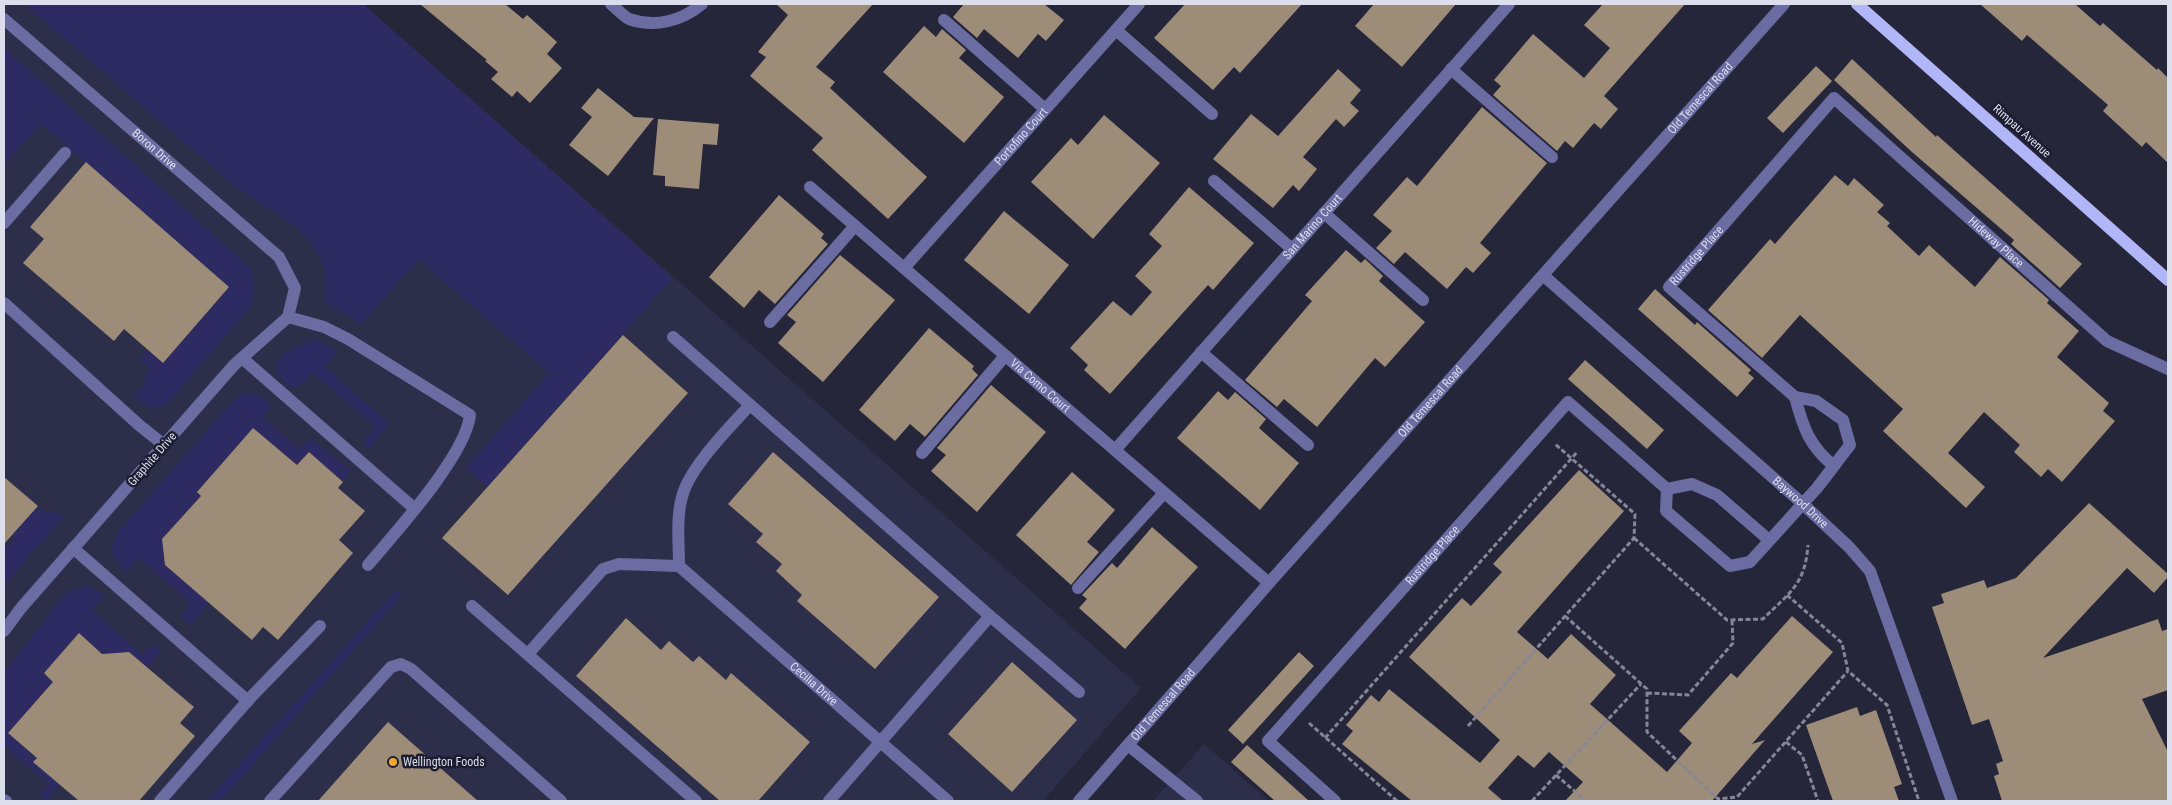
<svg xmlns="http://www.w3.org/2000/svg" width="2172" height="805" font-family="'Roboto Condensed',sans-serif">
<rect width="100%" height="100%" fill="#25263a"/>
<path fill="#2d2e49" d="M4 4H363L1141 688 1043 801 1030 800 4 801Z
M1204 744 1269 801H1153Z"/>
<path fill="#2d2b61" d="M24 4H363L673 278 487 487 466 468 549 373 419 260 361 324 326 303 325 276 321 259 310 242 296 227 237 188Z
M4 48 250 267C254 283 256 294 249 309L170 401C154 413 148 408 134 396L147 381 144 377 151 369 139 359 147 350 163 363 229 287 41 124 4 165Z
M310 340H320L337 351 325 367 389 424 369 449 363 444 364 441 376 427 313 373C308 378 303 386 295 387 286 387 272 370 278 361 282 354 302 343 310 340Z
M251 393 259 395 272 405 262 417 299 449 310 438 351 471 343 482 309 452 297 465 253 428 197 492 201 496 162 539 165 565 209 603 190 625 182 617 191 603 139 558 126 572C114 559 107 550 117 533L232 402 242 394Z
M35 509 65 515 4 585V551L15 538 12 535Z
M87 585 104 595 91 610 142 654 153 645 162 649 147 668 129 652 102 654 79 633 44 673 53 682 20 725 17 722 8 733 37 758 34 762 60 785 48 799 43 800 41 798V792L48 784 4 745V672L67 592Z
M396 590 402 595 221 801H207Z"/>
<path fill="#9d8c77" d="M420 4H505L523 19 527 15 557 42 547 54 562 68 530 103 517 91 512 97 491 79 498 72 485 61 487 60Z
M776 4H873L816 67 835 82 830 88 927 177 888 219 812 150 823 138 750 76 766 57 758 52 788 15Z
M964 4H1044L1064 20 1046 41 1038 34 1018 58 984 29 977 38 953 17Z
M1185 4H1302L1240 73 1234 67 1213 90 1154 38Z
M1374 4H1456L1402 67 1355 26Z
M1603 4H1685L1604 96 1618 109 1601 129 1594 123 1573 148 1565 141 1557 151 1493 95 1501 86 1494 80 1533 34 1584 78 1610 48 1584 25Z
M1980 4H2075L2100 26 2103 23 2157 70 2158 68 2168 78V163L2146 142 2142 147 2103 111 2108 105 2027 35 2022 41Z
M924 26 936 37 942 29 966 50 959 58 1004 97 964 143 883 72Z
M1852 59 1936 137 1937 135 2082 264 2060 288 2011 244 2014 240 1912 152 1834 80Z
M1816 66 1832 81 1783 133 1767 118Z
M1338 69 1361 90 1350 103 1359 111 1344 127 1336 119 1303 157 1317 169 1299 191 1293 185 1273 208 1213 159 1251 114 1278 136Z
M598 88 634 117 654 118 608 176 569 145 592 117 581 108Z
M1482 107 1547 163 1480 243 1491 253 1473 273 1466 267 1447 289 1405 252 1394 264 1376 248 1392 231 1373 215 1407 177 1417 186Z
M1104 115 1160 163 1093 239 1031 182 1071 138 1078 145Z
M658 119 719 124 717 145 703 144 699 189 665 186V176L653 175Z
M86 162 229 287 163 363 124 329 114 341 23 263 44 239 30 227Z
M1835 175 1848 186 1854 178 1884 205 1877 212 1890 223 1887 226 1919 256 1929 245 1975 287 2000 257 2049 300 2047 303 2079 331 2057 357 2109 403 2103 411 2115 421 2062 482 2048 469 2041 477 2014 452 2020 445 1984 412 1948 453 1985 487 1966 508 1883 431 1903 409 1800 315 1762 358 1708 310 1770 239 1775 244Z
M1189 187 1254 243 1213 290 1208 285 1110 394 1084 370 1088 365 1070 348 1113 301 1131 316 1152 292 1135 276 1162 246 1149 234Z
M779 195 824 234 821 238 828 244 775 304 759 290 744 308 709 277Z
M1004 211 1069 265 1029 314 964 260Z
M1346 250 1361 263 1365 259 1383 276 1379 281 1425 322 1385 367 1375 358 1317 427 1284 399 1277 407 1245 380 1312 301 1305 295Z
M840 255 895 300 823 382 778 343 796 322 787 315Z
M1655 289 1695 325 1697 322 1751 370 1748 373 1754 378 1737 397 1638 309Z
M929 328 974 366 972 369 978 375 925 437 910 424 895 441 859 410Z
M623 335 688 393 508 595 442 538Z
M1585 360 1664 430 1647 449 1568 379Z
M991 385 1046 432 977 512 931 471 946 455 937 448Z
M1218 391 1228 400 1235 392 1266 419 1259 428 1299 463 1260 510 1177 438Z
M253 428 297 465 309 452 343 482 338 488 365 511 339 540 353 553 278 640 263 627 252 640 165 565 162 539 201 496 197 492Z
M773 452 939 597 875 669 797 601 802 595 776 571 782 564 756 542 763 534 728 504Z
M1579 470 1624 511 1517 632 1548 659 1571 634 1616 675 1590 704 1667 772 1692 743 1679 731 1731 673 1737 678 1792 616 1833 652 1752 744 1765 740 1712 801H1565L1583 782 1549 752 1534 768 1518 755 1488 788 1503 801H1412L1342 744 1353 731 1346 725 1371 695 1379 702 1389 689 1480 763 1500 740 1409 657 1462 598 1471 606 1502 572 1493 564Z
M1072 472 1115 510 1087 542 1099 552 1071 585 1016 535Z
M4 477 38 506 4 544Z
M2089 503 2168 574V577L2154 593 2127 568 2043 658 2158 619 2162 631 2168 629V690L2142 699 2168 752V801H2002L1994 776 1999 774 1996 764 2003 761 1989 719 1972 725 1932 607 1944 603 1941 594 1984 580 1987 588 2016 578Z
M1152 527 1198 567 1125 649 1079 608 1087 599 1082 595 1112 563 1117 568Z
M626 618 661 650 669 641 693 662 699 656 726 680 731 673 810 742 758 801H720L576 676Z
M79 633 102 654 129 652 194 707 180 723 195 736 139 801H79L33 762 37 758 8 733 53 682 44 673Z
M1299 652 1314 666 1243 744 1228 730Z
M1012 662 1077 720 1012 792 948 734Z
M1857 707 1860 716 1876 710 1902 784 1894 787 1899 801H1833L1806 725Z
M388 722 478 801H318Z
M1247 745 1309 801H1275L1231 762Z"/>
<g fill="none" stroke-linecap="round" stroke-linejoin="round">
<path stroke="#858697" stroke-width="3" stroke-dasharray="5 2.5" stroke-linecap="butt" d="M1634 538 1727 620 1763 619C1790 592 1805 585 1808 545
M1787 595 1842 643 1848 671 1887 705 1919 801
M1565 616 1647 689V732L1718 799 1737 797 1848 671
M1647 693 1688 695 1733 643 1732 620
M1309 723 1397 801
M1468 726 1634 538 1635 514 1555 444
M1325 738 1578 451
M1786 742 1802 755 1818 801
M1556 775 1586 801
M1532 801 1641 684"/>
<g stroke="#6a6ca2" stroke-width="12">
<path d="M611 4C616 8 623 16 629 19 655 28 682 21 702 4"/>
<path id="s1" d="M4 19 279 257 295 288 288 317 234 365 21 608 4 631"/>
<path d="M944 20 1045 109"/>
<path d="M1116 30 1212 114"/>
<path d="M1451 69 1552 157"/>
<path d="M1214 181 1292 249"/>
<path id="s2" d="M810 187 1269 583"/>
<path d="M1324 213 1423 300"/>
<path d="M4 223 65 153"/>
<path id="s3" d="M904 268 1139 4"/>
<path id="s4" d="M1544 276 1803 504 1849 547 1870 571 1952 801"/>
<path d="M4 303 139 425 164 445"/>
<path d="M288 317 324 327 348 339 470 415C466 455 395 533 368 565"/>
<path d="M770 322 855 226"/>
<path d="M673 337 990 616 829 801"/>
<path d="M1201 352 1308 445"/>
<path d="M242 358 415 509"/>
<path id="s5" d="M1795 397 1669 287 1834 98 2107 341 2168 369"/>
<path id="s6" d="M1115 450 1509 4"/>
<path d="M922 453 1005 356"/>
<path d="M1769 540 1717 495 1692 484 1667 489 1666 511 1730 566 1750 562 1817 488C1828 474 1839 459 1850 445L1843 420 1816 401 1795 397C1803 427 1809 446 1834 466"/>
<path d="M73 548 248 701"/>
<path id="s7" d="M679 566 948 801"/>
<path d="M679 566C679 543 676 519 682 497 689 468 729 428 750 405"/>
<path d="M1078 588 1164 493"/>
<path d="M472 606 696 801"/>
<path d="M990 616 1079 692"/>
<path d="M528 654 603 569 619 564 679 566"/>
<path d="M1128 745 1197 801"/>
<path d="M4 800 6 801"/>
<path d="M160 801 251 697 320 626"/>
<path d="M270 801 391 667 401 664 411 669 561 801"/>
<path id="s8" d="M1079 801 1269 583 1784 4"/>
<path id="s9" d="M1335 801 1268 741 1568 402 1667 489"/>
</g>
<path stroke="#b1b6f8" stroke-width="12" d="M1857 4 2168 280"/>
</g>
<circle fill="#efa73d" stroke="#1c1d30" stroke-width="2" cx="393" cy="762" r="5"/>
<g text-anchor="middle" stroke-width="5" stroke-linejoin="round" paint-order="stroke">
<g font-size="12" fill="#dddeec" stroke="#1c1d30">
<text dy="4" stroke="none"><textPath href="#s8" startOffset="938">Old Temescal Road</textPath></text>
<text transform="translate(2022 131) rotate(42)" y="4">Rimpau Avenue</text>
<text dy="4" stroke="none"><textPath href="#s3" startOffset="176">Portofino Court</textPath></text>
<text dy="4" stroke="none"><textPath href="#s1" startOffset="199">Boron Drive</textPath></text>
<text dy="4" stroke="none"><textPath href="#s6" startOffset="298">San Marino Court</textPath></text>
<text dy="4" stroke="none"><textPath href="#s5" startOffset="635">Hideway Place</textPath></text>
<text dy="4" stroke="none"><textPath href="#s5" startOffset="209">Rustridge Place</textPath></text>
<text dy="4" stroke="none"><textPath href="#s2" startOffset="304">Via Como Court</textPath></text>
<text dy="4" stroke="none"><textPath href="#s8" startOffset="532">Old Temescal Road</textPath></text>
<text transform="translate(152 459) rotate(-49)" y="4">Graphite Drive</text>
<text dy="4" stroke="none"><textPath href="#s4" startOffset="342">Baywood Drive</textPath></text>
<text dy="4" stroke="none"><textPath href="#s9" startOffset="338">Rustridge Place</textPath></text>
<text dy="4" stroke="none"><textPath href="#s7" startOffset="179">Cecilia Drive</textPath></text>
<text dy="4" stroke="none"><textPath href="#s8" startOffset="128">Old Temescal Road</textPath></text>
</g>
<g font-size="12" fill="#dddeec" stroke="#1c1d30" text-anchor="start">
<text x="403" y="766">Wellington Foods</text>
</g>
</g>
<rect width="2172" height="805" fill="none" stroke="#dddeec" stroke-width="10"/>
</svg>
